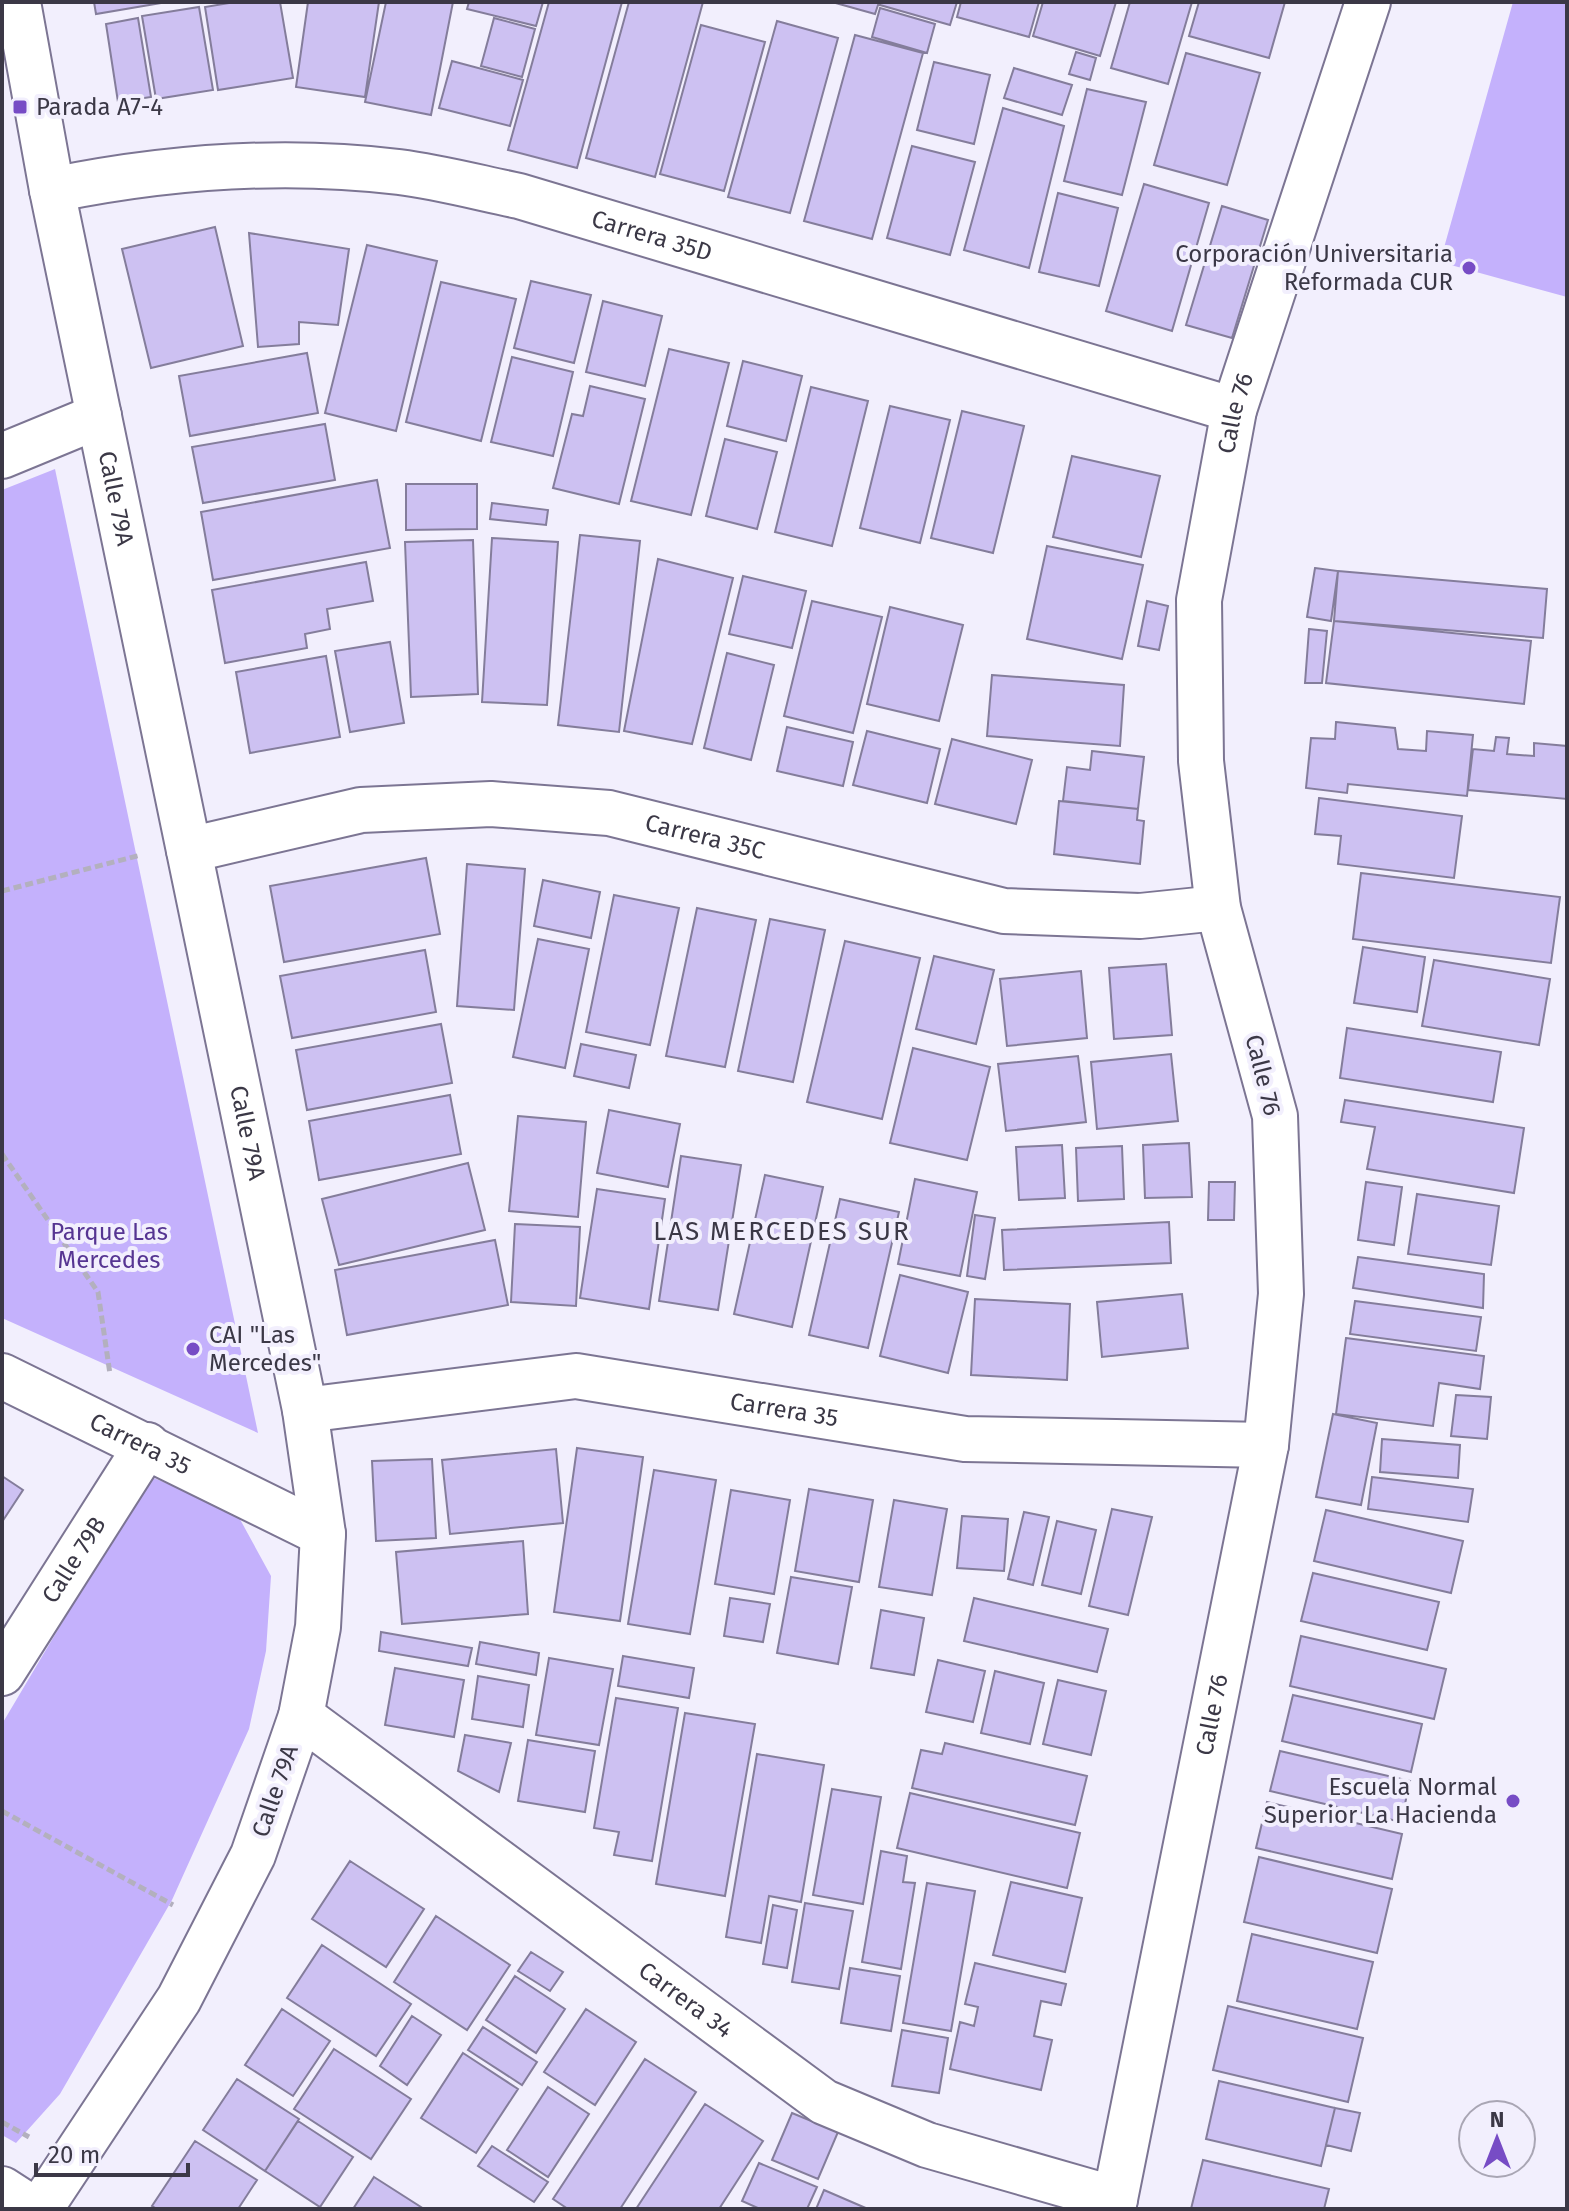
<svg xmlns="http://www.w3.org/2000/svg" width="1569" height="2211" font-family="'Fira Sans',sans-serif">
<rect width="100%" height="100%" fill="#f2effd"/>
<path fill="#c4b1fc" d="M1513 2H1567V297L1440 262Z
M55 469 258 1433 2 1318V490Z
M149 1476 236 1512 271 1576 266 1651 249 1729 172 1900 60 2094 16 2143 2 2135V1724Z"/>
<path fill="#cdc1f2" stroke="#847d9b" stroke-width="2" d="M94 2H167L96 14Z
M235 2H280L293 78 218 90 205 7Z
M308 2H379L365 97 296 87Z
M386 2H453L431 115 365 102Z
M469 2H543L536 26 467 9Z
M549 2H622L577 168 508 150Z
M629 2H703L655 177 586 158Z
M832 2H879L875 14Z
M881 2H957L950 25 880 5Z
M961 2H1039L1029 37 957 17Z
M1043 2H1116L1100 56 1033 36Z
M1130 2H1192L1168 84 1111 68Z
M1199 2H1285L1269 58 1189 36Z
M199 7 213 90 156 99 142 16Z
M880 8 935 24 927 53 872 37Z
M138 18 151 97 118 102 106 24Z
M494 18 535 29 522 77 481 66Z
M777 21 838 38 790 213 728 197Z
M701 25 765 42 724 191 660 174Z
M855 35 923 53 872 239 804 221Z
M1076 52 1096 58 1090 80 1069 74Z
M1186 53 1260 73 1227 185 1154 165Z
M452 61 523 80 510 126 439 108Z
M934 62 990 75 974 144 917 130Z
M1014 68 1072 85 1062 115 1004 98Z
M1087 89 1146 102 1122 195 1064 181Z
M1003 108 1064 126 1029 268 964 250Z
M912 146 975 162 950 255 887 238Z
M1144 184 1209 203 1172 331 1106 311Z
M1058 193 1118 208 1099 286 1039 272Z
M1222 206 1268 220 1232 338 1186 325Z
M215 227 243 346 151 368 122 249Z
M249 233 349 249 338 325 299 322V344L258 347Z
M367 245 437 261 396 431 325 413Z
M531 281 591 295 574 363 514 348Z
M441 282 516 299 481 441 406 422Z
M603 301 662 316 645 386 586 372Z
M669 349 729 363 691 515 631 501Z
M307 353 318 413 190 436 179 376Z
M512 357 573 372 553 456 491 442Z
M743 361 802 376 786 441 727 426Z
M590 386 645 399 619 504 553 488 572 414 583 416Z
M811 387 868 401 832 546 775 532Z
M890 406 950 420 920 543 860 528Z
M962 411 1024 426 993 553 931 538Z
M325 424 335 480 203 503 192 447Z
M725 439 777 452 757 529 706 516Z
M1072 456 1160 476 1141 557 1053 537Z
M377 480 390 548 213 580 201 512Z
M406 484H477V529L406 530Z
M492 503 548 510 546 525 490 519Z
M580 535 640 541 619 732 558 725Z
M492 538 558 542 547 705 482 702Z
M473 540 478 694 411 697 405 542Z
M1047 546 1143 565 1122 659 1027 639Z
M658 559 733 578 692 744 624 731Z
M366 562 373 601 327 609 330 629 305 634 307 648 225 663 212 590Z
M1315 568 1338 571 1331 621 1307 617Z
M1338 571 1547 589 1543 638 1334 621Z
M743 576 806 591 792 648 729 634Z
M812 601 882 617 853 733 784 716Z
M1147 601 1168 606 1159 650 1138 646Z
M890 607 963 625 939 721 867 704Z
M1334 621 1531 641 1524 704 1326 683Z
M1309 629 1327 631 1322 683H1305Z
M390 642 404 723 350 732 335 651Z
M727 653 774 665 751 760 704 748Z
M326 656 340 737 250 753 236 672Z
M992 675 1124 685 1120 746 987 736Z
M1336 722 1395 728 1398 749 1426 751 1427 731 1473 735 1467 796 1348 784 1347 793 1306 788 1311 738 1335 739Z
M787 727 853 742 843 786 777 771Z
M867 731 940 749 927 803 853 785Z
M1496 737 1509 738 1507 754 1534 756V743L1567 746V799L1468 790 1473 749 1494 751Z
M952 739 1032 760 1016 824 935 804Z
M1092 751 1144 757 1138 809 1063 801 1067 767 1090 770Z
M1319 798 1462 816 1454 878 1338 864 1341 836 1315 834Z
M1059 801 1138 809 1137 820 1144 821 1140 864 1054 854Z
M426 858 440 934 284 962 270 886Z
M467 864 525 869 514 1010 457 1006Z
M1361 873 1560 897 1551 963 1353 939Z
M543 880 600 892 591 938 534 926Z
M614 895 679 908 650 1045 586 1032Z
M697 908 756 920 725 1067 666 1056Z
M770 919 825 930 793 1082 738 1071Z
M538 939 589 949 565 1068 513 1057Z
M845 941 920 958 882 1119 807 1102Z
M1363 947 1425 957 1417 1012 1354 1003Z
M425 950 436 1012 292 1038 280 976Z
M934 956 994 970 976 1044 916 1029Z
M1434 960 1550 979 1539 1045 1422 1026Z
M1166 964 1172 1035 1114 1039 1109 968Z
M1081 971 1087 1038 1007 1046 1000 979Z
M441 1024 452 1083 307 1110 296 1050Z
M1347 1028 1501 1052 1493 1102 1340 1078Z
M581 1044 636 1055 629 1088 574 1076Z
M913 1048 990 1067 967 1160 890 1143Z
M1171 1054 1178 1121 1097 1129 1091 1062Z
M1078 1056 1086 1122 1006 1131 998 1064Z
M450 1095 461 1154 319 1180 309 1121Z
M1345 1100 1524 1128 1514 1193 1367 1169 1375 1127 1341 1122Z
M609 1110 680 1124 668 1187 597 1173Z
M518 1116 586 1122 578 1217 509 1211Z
M1189 1143 1192 1197 1145 1198 1143 1145Z
M1062 1145 1065 1198 1019 1200 1016 1147Z
M1122 1146 1124 1199 1078 1201 1076 1148Z
M681 1156 741 1165 718 1310 659 1301Z
M468 1163 485 1230 339 1265 322 1199Z
M765 1175 823 1187 792 1327 734 1314Z
M915 1179 977 1192 960 1276 898 1264Z
M1209 1182H1235L1234 1220H1208Z
M1366 1182 1402 1187 1394 1245 1358 1240Z
M597 1189 665 1199 649 1309 580 1298Z
M1417 1194 1499 1206 1491 1265 1408 1254Z
M840 1199 899 1212 868 1348 809 1335Z
M975 1215 995 1218 985 1279 967 1276Z
M1169 1222 1171 1263 1004 1270 1002 1230Z
M515 1224 580 1227 576 1306 511 1302Z
M495 1240 508 1305 347 1335 335 1270Z
M1358 1257 1484 1274 1483 1308 1353 1288Z
M900 1275 968 1292 948 1373 880 1356Z
M1182 1294 1188 1348 1102 1357 1097 1302Z
M975 1299 1070 1304 1067 1380 971 1375Z
M1355 1301 1481 1317 1476 1351 1350 1334Z
M1346 1338 1484 1356 1480 1389 1439 1383 1433 1426 1336 1414Z
M1456 1395 1491 1397 1487 1439 1451 1436Z
M1333 1414 1377 1423 1361 1505 1316 1497Z
M1382 1439 1460 1445 1458 1478 1380 1472Z
M577 1448 643 1457 620 1621 554 1612Z
M556 1449 563 1523 450 1534 442 1460Z
M432 1459 436 1538 376 1541 372 1461Z
M654 1470 716 1480 690 1634 628 1624Z
M2 1476 23 1490 2 1522Z
M1372 1477 1473 1489 1468 1522 1368 1509Z
M809 1489 873 1500 859 1582 795 1571Z
M731 1490 790 1500 774 1594 715 1584Z
M894 1500 947 1509 932 1595 879 1587Z
M1112 1509 1152 1517 1128 1615 1089 1606Z
M1326 1510 1463 1541 1451 1593 1314 1561Z
M1024 1512 1049 1517 1033 1585 1008 1579Z
M962 1516 1008 1519 1004 1571 957 1568Z
M1057 1521 1096 1530 1081 1594 1042 1585Z
M523 1541 528 1614 402 1624 396 1552Z
M1313 1573 1439 1602 1427 1650 1301 1621Z
M791 1577 852 1587 838 1664 777 1653Z
M730 1598 770 1604 763 1642 724 1636Z
M974 1598 1108 1629 1097 1672 964 1641Z
M881 1610 924 1618 914 1675 871 1668Z
M381 1632 472 1648 468 1666 379 1651Z
M1301 1636 1446 1669 1434 1719 1290 1686Z
M480 1642 539 1653 536 1675 476 1664Z
M623 1656 694 1668 689 1698 618 1686Z
M549 1658 613 1669 599 1745 536 1735Z
M938 1660 985 1671 973 1722 926 1712Z
M395 1668 464 1680 454 1737 385 1725Z
M995 1671 1044 1683 1030 1744 981 1733Z
M478 1676 529 1685 523 1727 472 1719Z
M1058 1680 1106 1691 1091 1755 1043 1744Z
M1293 1695 1422 1724 1411 1772 1282 1741Z
M616 1698 678 1708 652 1861 614 1855 619 1832 594 1828Z
M685 1713 755 1724 725 1896 656 1884Z
M465 1735 511 1743 499 1792 458 1771Z
M528 1740 595 1751 585 1812 518 1801Z
M945 1743 1087 1776 1075 1825 912 1788 921 1750 942 1754Z
M1280 1751 1410 1781 1401 1822 1270 1791Z
M757 1754 824 1765 801 1902 769 1896 761 1943 726 1937Z
M832 1789 881 1797 863 1904 813 1895Z
M910 1793 1080 1833 1067 1888 897 1848Z
M1267 1802 1402 1834 1392 1879 1256 1848Z
M881 1851 907 1856 903 1882 915 1883 901 1969 862 1962Z
M1259 1857 1392 1889 1377 1953 1244 1922Z
M350 1861 424 1909 386 1967 312 1919Z
M1011 1882 1082 1898 1065 1972 993 1955Z
M927 1883 975 1891 951 2031 903 2023Z
M805 1903 853 1911 839 1989 792 1982Z
M773 1905 797 1910 787 1968 763 1964Z
M436 1916 510 1965 467 2030 394 1982Z
M1252 1934 1373 1962 1357 2029 1237 2001Z
M322 1945 411 2004 376 2056 287 1998Z
M531 1952 563 1972 550 1991 518 1971Z
M975 1963 1066 1984 1061 2005 1041 2001 1034 2036 1052 2040 1041 2090 950 2069 960 2022 974 2026 978 2007 965 2004Z
M850 1968 900 1976 891 2031 841 2023Z
M515 1976 565 2009 536 2053 486 2020Z
M1228 2006 1363 2038 1348 2102 1213 2070Z
M282 2009 330 2041 293 2096 245 2065Z
M586 2009 636 2042 595 2105 544 2072Z
M412 2016 441 2035 407 2085 380 2066Z
M483 2027 537 2062 522 2085 468 2050Z
M902 2030 948 2038 939 2093 892 2086Z
M334 2049 411 2099 371 2159 294 2109Z
M463 2053 518 2089 476 2153 421 2118Z
M645 2059 696 2092 620 2209H568L553 2199Z
M237 2079 299 2119 265 2171 203 2130Z
M1219 2081 1335 2108 1321 2166 1206 2139Z
M548 2087 589 2114 548 2177 507 2150Z
M705 2104 763 2141 719 2209H636Z
M1335 2108 1360 2113 1351 2151 1326 2145Z
M792 2113 838 2132 818 2179 772 2160Z
M298 2121 353 2157 320 2207 265 2171Z
M195 2141 257 2180 238 2209H157L152 2206Z
M492 2146 548 2182 534 2202 478 2166Z
M1203 2160 1329 2189 1324 2209H1191Z
M759 2163 817 2187 807 2209H760L742 2201Z
M374 2177 424 2209H353Z
M824 2190 868 2209H816Z"/>
<g fill="none" stroke-linecap="round" stroke-linejoin="round">
<g stroke="#7c7593" stroke-width="48">
<g id="street">
<path id="s1" d="M52 190C165 167 285 158 399 172 439 177 480 188 519 196L1234 410"/>
<path d="M2 456 99 416"/>
<path id="s2" d="M189 850 361 810 491 804 609 813 1004 911 1140 916 1218 908"/>
<path id="s3" d="M2 1376 323 1534"/>
<path id="s4" d="M305 1410 576 1376 965 1439 1266 1445"/>
<path id="s5" d="M2 1673 147 1445"/>
<path id="s6" d="M301 1716 824 2102 927 2145 1115 2199"/>
<path d="M2 2189 33 2209"/>
<path id="s7" d="M1113 2209 1266 1445 1281 1294 1275 1116 1218 908 1201 761 1199 600 1234 410 1368 2"/>
</g>
</g>
<g stroke="#7c7593" stroke-width="48">
<g id="secondary">
<path id="s8" d="M18 2 52 190 305 1410 323 1534 318 1627 301 1716 253 1855 179 1999 40 2209"/>
</g>
</g>
<path stroke="#b3b0be" stroke-width="5" stroke-dasharray="8 4" stroke-linecap="butt" d="M2 891 141 855
M2 1154 98 1292 110 1374
M2 1811 173 1905
M2 2122 29 2137"/>
<use href="#street" stroke="#fff" stroke-width="44"/>
<use href="#secondary" stroke="#fff" stroke-width="44"/>
</g>
<g fill="#774cc5" stroke="#f2effd" stroke-width="3">
<rect x="12" y="99" width="16" height="16" rx="4"/>
<circle cx="1469" cy="268" r="8"/>
<circle cx="193" cy="1349" r="8"/>
<circle cx="1513" cy="1801" r="8"/>
</g>
<g text-anchor="middle" stroke-width="8" stroke-linejoin="round" paint-order="stroke">
<g font-size="24" fill="#3b3846" stroke="#f2effd" text-anchor="start">
<text x="36" y="115">Parada A7-4</text>
<text x="1453" y="262" text-anchor="end">Corporación Universitaria<tspan x="1453" dy="28">Reformada CUR</tspan></text>
<text x="209" y="1343">CAI "Las<tspan x="209" dy="28">Mercedes"</tspan></text>
<text x="1497" y="1795" text-anchor="end">Escuela Normal<tspan x="1497" dy="28">Superior La Hacienda</tspan></text>
</g>
<g font-size="24" fill="#3b3846" stroke="#f2effd">
<text dy="8" stroke="none"><textPath href="#s1" startOffset="610">Carrera 35D</textPath></text>
<text dy="8" stroke="none"><textPath href="#s7" startOffset="1824">Calle 76</textPath></text>
<text dy="8" stroke="none"><textPath href="#s8" startOffset="506">Calle 79A</textPath></text>
<text dy="8" stroke="none"><textPath href="#s2" startOffset="524">Carrera 35C</textPath></text>
<text transform="translate(1263 1075) rotate(76)" y="8">Calle 76</text>
<text dy="8" stroke="none"><textPath href="#s8" startOffset="1154">Calle 79A</textPath></text>
<text dy="8" stroke="none"><textPath href="#s4" startOffset="484">Carrera 35</textPath></text>
<text dy="8" stroke="none"><textPath href="#s3" startOffset="154">Carrera 35</textPath></text>
<text dy="8" stroke="none"><textPath href="#s5" startOffset="134">Calle 79B</textPath></text>
<text dy="8" stroke="none"><textPath href="#s7" startOffset="504">Calle 76</textPath></text>
<text transform="translate(275 1791) rotate(-71)" y="8">Calle 79A</text>
<text dy="8" stroke="none"><textPath href="#s6" startOffset="478">Carrera 34</textPath></text>
</g>
<g font-size="24" fill="#563592" stroke="#f2effd">
<text x="109" y="1240">Parque Las<tspan x="109" dy="28">Mercedes</tspan></text>
</g>
<g font-size="26" letter-spacing="2" fill="#3b3846" stroke="#f2effd">
<text x="782" y="1240">LAS MERCEDES SUR</text>
</g>
</g>
<rect width="1569" height="2211" fill="none" stroke="#3b3846" stroke-width="8"/>
<g transform="translate(1497 2139)"><circle r="38" fill="#f2effd" stroke="#a9a6b4" stroke-width="2"/>
<path d="M0-6L14 30L0 20L-14 30Z" fill="#774cc5"/>
<text y="-12" font-size="22" font-weight="bold" text-anchor="middle" fill="#3b3846">N</text>
</g>
<path d="M36 2163v12h152v-12" fill="none" stroke="#3b3846" stroke-width="4"/>
<text x="48" y="2163" font-size="24" fill="#3b3846" stroke="#f2effd" stroke-width="6" paint-order="stroke">20 m</text>
</svg>
